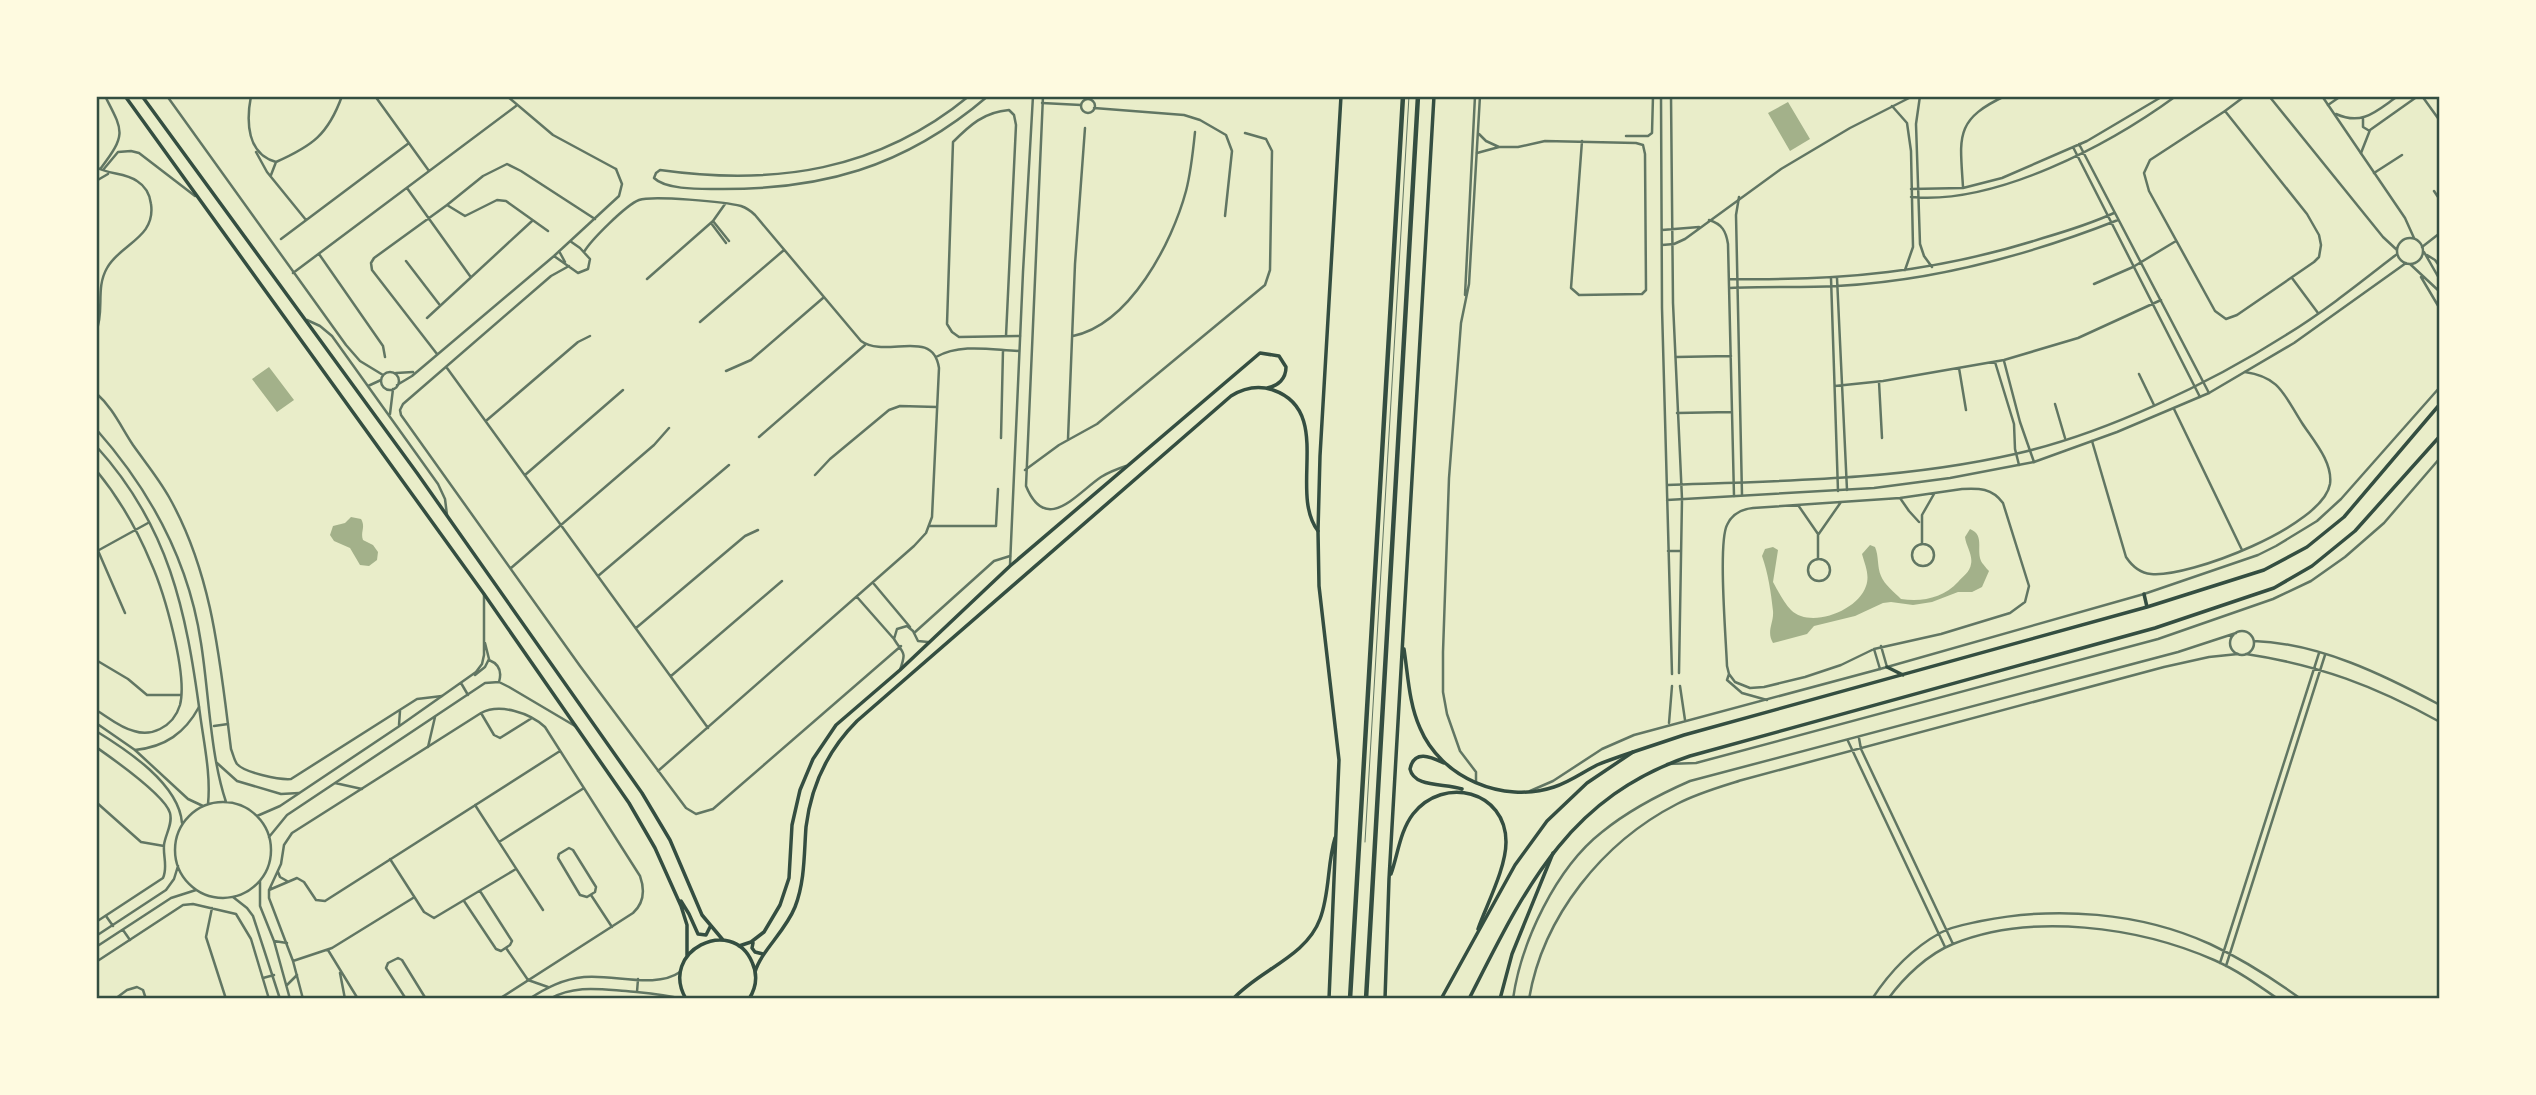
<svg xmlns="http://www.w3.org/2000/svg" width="2536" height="1095" font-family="'DejaVu Sans',sans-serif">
<rect width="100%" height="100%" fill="#e9edc9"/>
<path fill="#a3b18a" d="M1788 102 1810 139 1790 151 1768 113Z
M269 367 294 400 277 412 252 379Z
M351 517 361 519C366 527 360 532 363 540L373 545 378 552 377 560 369 566 360 565 350 548 334 541 330 535 333 526 345 523Z
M1970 529C1985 535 1976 549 1981 561 1982 563 1987 569 1989 571L1982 587 1972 592H1958L1932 602 1913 605 1891 602 1883 603 1855 616 1814 626 1807 634 1773 643C1766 631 1774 623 1773 611 1771 592 1768 573 1762 556L1765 549 1773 547 1778 550 1773 582C1778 591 1784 603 1791 610 1810 629 1858 611 1866 586 1870 575 1865 565 1862 554L1870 545 1875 547C1879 556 1877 567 1881 576 1884 584 1895 593 1901 599 1923 602 1943 598 1958 582 1963 576 1970 572 1971 564 1973 555 1966 546 1965 537Z"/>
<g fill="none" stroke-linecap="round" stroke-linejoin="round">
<path stroke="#617663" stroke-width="1" d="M1365 842 1409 96"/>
<path stroke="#617663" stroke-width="2.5" d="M167 96 346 345 360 361 383 375
M251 96C246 122 247 154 276 162 312 146 328 135 342 96
M375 96 429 171
M1920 96 1916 124 1920 244 1924 256 1932 267
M2422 96 2440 121
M1081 106a7 7 0 1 1 14 0a7 7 0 1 1-14 0Z
M1042 103 1081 105
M2328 105 2341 96
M1892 106 1907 123 1911 151 1913 247 1905 270
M1094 108 1184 115 1200 120 1226 135 1232 151 1225 216
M2225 111 2150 160 2144 173 2149 191 2215 311 2226 319 2237 315 2314 262 2319 257 2321 245 2319 235 2307 214 2225 111 2245 96
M2336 114C2363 126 2376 111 2398 96
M2363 119V127L2368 130
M1479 134 1486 141 1499 147
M1626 136H1648L1652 133 1653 96
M2079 144 2209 393
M2073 147 2200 397
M256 152 267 172 306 220
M1477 153 1499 147H1518L1545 141 1636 143 1643 145 1645 154 1646 290 1642 294 1579 295 1571 288 1582 141
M2361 153 2370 130 2418 96
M96 167C109 175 125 172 137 181 145 186 150 195 151 204 156 238 120 244 107 268 95 289 105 311 96 332
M101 168C127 134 123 131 105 96
M103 170 118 152 131 151 139 153 195 196
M2374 173 2402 155
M271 175 276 162
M96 181 108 174
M1963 187C1960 137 1954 120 2005 96
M407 188 470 276
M1911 189 1963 188 2002 178 2087 141 2163 96
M2434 191 2440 200
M1739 197 1736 215 1742 495
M1911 197C1996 205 2109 145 2176 96
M1709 220C1722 224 1726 231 1728 244L1734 496
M713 221 729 241
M711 223 726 243
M548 231 506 201 497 200 465 216 447 205 483 176 507 164 521 171 595 219
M281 239 409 143
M2422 247 2440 233
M559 251 565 262
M584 252C591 240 626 205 639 200 652 195 726 202 741 206 747 208 751 211 755 215L861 341C886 359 933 327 939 368L932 517 926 533 914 546 658 771
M319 254 383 346 385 357
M554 256 578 273 588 269 590 259 580 248 570 241
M406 261 439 304
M569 266 551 276 403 404 400 410 401 415 580 666 686 808 696 814 713 809 901 646
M293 273 516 106
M1831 278 1838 491
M1837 278 1847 490
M2292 278 2318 313
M647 279 713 221 725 204
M1730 279C1840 281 1937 272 2043 238 2067 231 2092 223 2114 213
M2094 284 2133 267 2176 241
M1730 288C1765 286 1801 288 1837 286 1933 281 2029 255 2118 220
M427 318 532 221
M307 320 320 326 332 336 438 484 445 499 447 515
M700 322 784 250
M1006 336 1016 125 1014 115 1009 110C984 112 970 125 953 142L947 324 952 332 959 337 1020 336
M1073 336C1130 324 1172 243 1186 191 1191 172 1193 152 1195 132
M437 354 372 270 371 263 374 258 447 205
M936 357C961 343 992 350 1019 351
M1676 357 1731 356
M2004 361 2020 422 2034 462
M1995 362 2014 424 2015 449 2019 465
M447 368 708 728
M1959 368 1966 410
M726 371 751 360 823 298
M381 381a9 9 0 1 1 18 0a9 9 0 1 1-18 0Z
M396 373 413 372
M2139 374 2154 405
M1879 382 1882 438
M397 385 412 376 554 256 619 196 622 184 616 169
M368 386 381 380
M1835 386 1883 381 2004 360 2078 338 2161 300
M96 393C113 408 121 427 133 445 145 462 159 479 169 497 213 575 220 662 231 749 233 754 234 760 237 764 245 773 280 780 291 779L417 699 442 696
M2055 404 2065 438
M2174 409 2242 550
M1677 413 1732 412
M390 414 393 389
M487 420 578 342 590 336
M759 437 865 345
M1001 438 1003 350
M1068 439 1075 264 1085 128
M2092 441 2126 557C2132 566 2139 573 2151 574 2189 578 2323 526 2330 484 2333 462 2313 440 2302 423 2284 395 2280 377 2245 372
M96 470C119 498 137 529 151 563 164 592 188 674 180 705 177 715 170 724 160 729 152 733 143 734 134 731 120 728 108 717 96 710
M1025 470 1059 445 1097 424 1265 285 1270 270 1272 151 1266 139 1245 133
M525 475 623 390
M815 475 830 459 889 410 900 406 937 407
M1962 489C1979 488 1992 488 2003 503L2029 586 2025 602 2010 613 1941 634 1874 649 1841 665 1805 677 1764 687 1750 688 1735 682 1729 674 1727 666C1726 639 1718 543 1727 525 1732 514 1742 509 1753 508L1900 498Z
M1900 498 1909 511 1919 522
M1798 505 1818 534
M930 526H996L998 489
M1922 543V515L1934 494
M1912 555a11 11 0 1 1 22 0a11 11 0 1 1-22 0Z
M96 546 125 613
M99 550 148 523
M1818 558V535L1841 502
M1808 570a11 11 0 1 1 22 0a11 11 0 1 1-22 0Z
M511 568 654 445 669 428
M598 576 729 465
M874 584 910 627
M857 597 894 639
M636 628 745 536 758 530
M2230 643a12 12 0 1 1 24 0a12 12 0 1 1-24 0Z
M914 633 994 561 1010 556
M2254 641C2319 643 2384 675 2440 705
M1881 646 1887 667
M1874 649 1880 669
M2246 654C2319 665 2375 686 2440 722
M96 660 128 679 147 695H181
M900 670C907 650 903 654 894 639L897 629 907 626 913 631 918 641 928 642
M1729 674 1727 680 1742 693 1767 700
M671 676 782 581
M481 713 494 735 500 738 532 718
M1859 738 1861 749 1953 944
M1848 741 1945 947
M96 747C113 759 165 795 170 813 173 824 165 835 164 845 163 857 168 867 163 878L96 922
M135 750C165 747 185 733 199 707
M217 763 237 781 281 794 299 793
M96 802 141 842 164 846
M475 805 543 910
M499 842 584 788
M569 848 573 850 596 887 595 892 587 897 580 895 558 858 559 854Z
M390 859 424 912 434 918 516 869
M278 872 280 877 287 881
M269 890 297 878 304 882 316 900 325 901 560 751
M591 895 612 927
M464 901 496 949 501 951 510 945 512 941 480 891
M212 908 206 937 226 999
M506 948 528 980
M328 950 358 999
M293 961 332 948 413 898
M96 962 183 905 193 904 236 914 251 939 269 999
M2220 963 2319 653
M2226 966 2325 655
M340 973 345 999
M115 999 127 990 137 987 143 990 146 999
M303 999 293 961 269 898V890L281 864 284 845 292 833 481 713C500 703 530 713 545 727L640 876C645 890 644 903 633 913L499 999
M406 999 386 968 388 963 398 958 402 960 426 999
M1513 999C1521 942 1556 868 1602 832 1629 810 1658 795 1690 781L2178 652 2236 633
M1529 999C1543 916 1603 842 1677 804 1698 793 1720 787 1742 780L2164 667 2209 657 2238 654
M1872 999C1889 973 1913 948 1940 933 1952 926 1968 924 1981 921 2055 906 2140 912 2210 944 2242 959 2272 978 2301 999
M1888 999C1904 977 1928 954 1953 944 2031 912 2139 927 2214 960 2237 970 2258 985 2278 999"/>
<path stroke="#617663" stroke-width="2.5" d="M507 96 553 135 616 169
M969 96C878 171 774 186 660 170L656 173 654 178C665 189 696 189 711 189 820 191 904 168 988 96
M1043 96 1026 486C1046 535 1076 494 1101 477 1109 472 1117 469 1126 466
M1661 96 1662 308 1672 674
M1671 96 1673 303 1682 499 1679 673
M2269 96 2383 237 2397 250
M2322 96 2405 218 2414 238
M1662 230 1699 227
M2397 251a13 13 0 1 1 26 0a13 13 0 1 1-26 0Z
M1662 245 1674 244 1685 239 1781 169 1850 128 1913 96
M2424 252 2440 280
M2427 255 2435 260 2440 267
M2410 264 2440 292
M2421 277 2440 309
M1465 295 1475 96
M96 429C150 490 189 562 201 643 209 693 210 754 226 802
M96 446C169 526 186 610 200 714 204 744 211 775 208 804
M1667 485C1784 481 1901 480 2015 454 2104 434 2209 384 2286 335 2325 311 2361 282 2397 254
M1667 500 1874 488 1950 478 2034 462 2117 432 2209 393 2294 343 2406 263
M1668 551H1681
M1010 565 1023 272 1033 96
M489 660C499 664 502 672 499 682
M475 675 485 667 489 659 485 643
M461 683 468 695
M1680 686 1685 720
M96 723 135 750 188 799 203 806
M1669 723 1672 686
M399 725 400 711
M214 726 228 724
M96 731C127 750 179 784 182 823
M428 747 435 717
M1667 764 1696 763 2158 639 2273 599 2311 581 2345 557 2384 523 2440 458
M1476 782V772L1460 751 1447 714 1443 692V652L1449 478 1461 323 1469 284 1480 96
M335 783 362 789
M1530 791 1553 781 1602 749 1634 735 1880 669 2144 594 2258 555 2276 546 2317 521 2341 499 2440 387
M175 850a48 48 0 1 1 96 0a48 48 0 1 1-96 0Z
M257 816 280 806 398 727 476 672 482 664 484 655V594
M269 837 287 815 485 683 499 682 509 687 575 726
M260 881V906L274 941 290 999
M233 897 247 908 253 916 280 999
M106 916 113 926
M123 930 130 940
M96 936 166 890 174 879 178 866
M274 941 287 943
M96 947 171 898 196 890
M263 978 274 975
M528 980 548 987
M287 985 297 975
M637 992 638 979
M529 999C546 988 563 979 584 977 614 974 656 989 680 972
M549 999C575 985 598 989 626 991 645 993 663 994 682 999"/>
<path stroke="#344e41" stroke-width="3.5" d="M125 96 484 594 629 803 655 848 681 906 687 925V956
M142 96 417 473 642 793 670 840 702 915 723 940
M681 901 689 914 698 934 706 935 710 927
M753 943 752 948 755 952 763 954
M739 946 751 942 764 932 780 905 789 878 792 825 800 790 813 759 836 725 900 670 1010 566 1260 353 1279 356 1286 367C1286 379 1278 386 1267 388
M755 972C761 951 785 932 795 907 805 881 804 854 806 827 811 786 828 750 857 721L1231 396C1244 388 1258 385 1273 390 1334 411 1288 492 1318 531
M686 999C658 951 732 915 752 962 758 975 756 988 749 999"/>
<path stroke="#344e41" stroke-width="3.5" d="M2144 594 2147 607
M1887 667 1903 675
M1441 999 1515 865 1547 821 1587 783 1633 752 1684 735 2147 607 2264 570 2307 547 2344 517 2440 404
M1469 999C1524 891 1566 798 1690 756L2155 628 2274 588 2312 566 2355 531 2440 436"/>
<path stroke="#344e41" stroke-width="3.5" d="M1404 649C1408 675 1409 704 1420 728 1441 778 1503 804 1554 787 1570 782 1583 772 1597 765 1609 760 1621 756 1633 752
M1444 763C1431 757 1414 749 1410 769 1414 788 1445 783 1462 789
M1391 874C1398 854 1400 831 1413 814 1444 775 1506 791 1506 842 1506 868 1487 904 1478 929
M1233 999C1259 970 1306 957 1320 919 1330 893 1327 864 1335 838
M1329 999 1339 760 1319 586 1318 531 1320 456 1341 96
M1385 999 1389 879 1434 96
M1500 999 1512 954 1553 853"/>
<path stroke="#344e41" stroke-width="4.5" d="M1350 999 1403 96
M1366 999 1418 96"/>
</g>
<rect width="2536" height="1095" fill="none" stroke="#fefae0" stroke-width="196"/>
<rect x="98" y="98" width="2340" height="899" fill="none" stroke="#344e41" stroke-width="2.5"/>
</svg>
